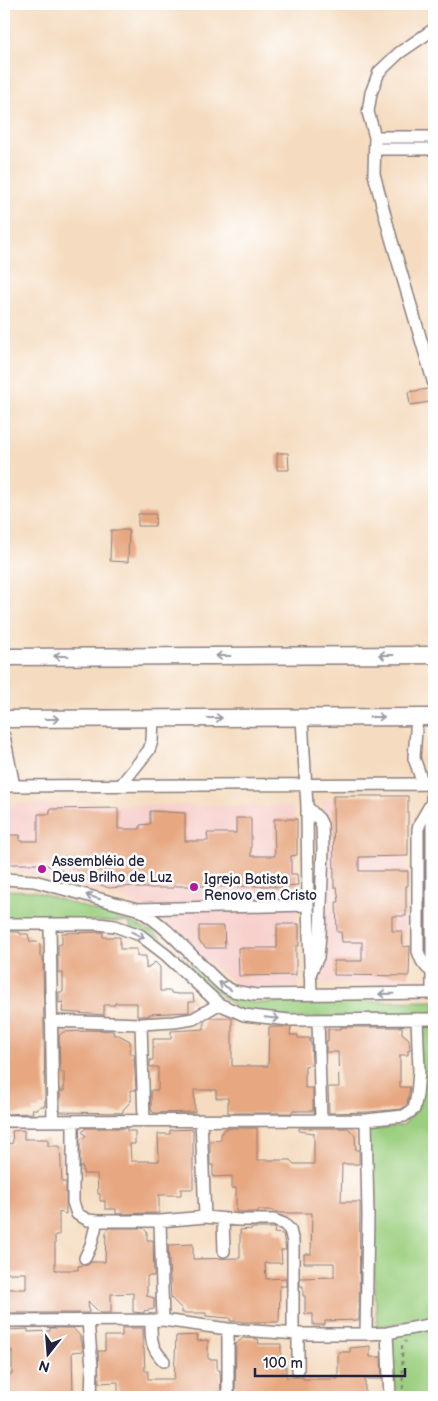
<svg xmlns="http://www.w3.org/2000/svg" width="438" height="1401" font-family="'Balsamiq Sans',sans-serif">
<rect width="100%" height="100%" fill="#fff"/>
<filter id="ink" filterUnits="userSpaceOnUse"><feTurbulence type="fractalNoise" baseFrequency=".02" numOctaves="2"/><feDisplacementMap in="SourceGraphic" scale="10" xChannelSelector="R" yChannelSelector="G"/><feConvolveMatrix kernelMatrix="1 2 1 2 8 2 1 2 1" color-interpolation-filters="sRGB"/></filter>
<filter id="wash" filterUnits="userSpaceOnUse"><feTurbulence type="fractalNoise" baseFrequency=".0096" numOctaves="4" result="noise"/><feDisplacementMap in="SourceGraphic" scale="20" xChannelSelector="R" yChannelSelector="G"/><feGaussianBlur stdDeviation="1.12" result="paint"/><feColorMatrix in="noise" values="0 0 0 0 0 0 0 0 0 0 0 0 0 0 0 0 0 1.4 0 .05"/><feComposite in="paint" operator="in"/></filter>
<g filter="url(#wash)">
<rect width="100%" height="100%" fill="#f5dcc0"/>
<path fill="#f7d0cc" d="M323 800 406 801 405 984 322 983Z
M4 804 293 806 299 987 242 989 129 899 4 868Z"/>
<path fill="#9bcf7f" stroke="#5e785d" d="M4 890 34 891 130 922 155 933 204 976 252 1003 434 1001V1014L296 1018 244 1013 130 927 129 922 4 918Z
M434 1026V1316L377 1327 367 1131 403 1125 418 1109 421 1027Z
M434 1326V1397H393L392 1336Z"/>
<g id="blocks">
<path fill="#e7a781" d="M428 389 430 402 410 405 408 392Z
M277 453H288L289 470H277Z
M138 514H156L155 526H138Z
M111 530H129L128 562 110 561Z
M333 796H408V856L359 857V871H408V886H406V916H392V931H402L403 947 410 946 409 976 334 975V961H362V942H342L341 932H337L336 902H339L337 887H334Z
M118 808V829H140V825L150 824V811L185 813V841H208L207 833H236V818H251V856H275L274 819H297V855L291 856V874H297L298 885 275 887V886H253L208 887V886H174V888H136V886L109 888 44 864H4V835H20V841H38V814H50V809Z
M277 924H299V946H296V975L239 976 238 948H277Z
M199 926H224L225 948H206L199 941Z
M7 932H20V934H28L30 942H37L40 945V957H43L45 1106H40L38 1109H32L33 1113 4 1114V935Z
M103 932V937H120V949H137V956H146V969L155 962 160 967V991H171V993L178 994H193L194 1002H189V1012L149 1014V1016H137V1003H115V1005H104V1015L62 1012 63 1002 59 1003V992H63V973H58V945L62 944V933Z
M209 1018H232V1066H268L269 1027H291L290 1035H298V1038H311L309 1042H311L312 1065 305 1066V1088H313V1111H292V1113H228V1098H216V1090H194L195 1112 154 1113 151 1110V1090H158V1067H150V1060H153V1039H171V1031L204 1029V1021Z
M341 1027H402V1033L409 1039 410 1050H408V1055H400V1087H410L407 1105 401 1109 369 1112 329 1113 328 1087H339L338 1052H326V1041H328V1029H341Z
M86 1030 113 1031 114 1035H119L130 1041V1054H134L136 1090H131V1101L123 1110V1113L60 1112V1091H64V1072H60L59 1036 63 1032 86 1031Z
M86 1128H127V1131H135V1144H130L131 1161H159L158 1134H170V1130L193 1129V1189H181V1195H159V1213L116 1214V1209H105V1201H100V1194H98L97 1174H83V1167H80V1140L86 1136 82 1132Z
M234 1128H257V1160H290L294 1164H314V1133L299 1131V1128H348L355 1136 356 1150H359V1164H342L341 1202H360L359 1320 325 1321V1325H313V1314H305V1296H303V1286H300V1278L334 1277V1263H304V1254H311L312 1213H280L270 1210H258V1212H236V1188H232V1176L213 1177V1165H210V1141L221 1140V1133L224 1129Z
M24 1130V1139H48V1146H60L62 1182H66V1214L59 1212V1235H55V1270H78V1266L88 1265 91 1262H105L106 1232 109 1228H143L147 1232V1240H153L154 1276H147V1296L154 1298V1309L144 1311V1313L133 1312V1293L111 1294V1313H100L88 1301 89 1313H6L5 1289H26V1273H4V1144L13 1143 12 1131Z
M252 1228H275L274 1233 283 1234 286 1250H281L282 1263H265L266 1279 286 1278V1286H280L279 1322H241V1321H230V1318L206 1316V1313H182V1309L171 1298 168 1245 193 1244V1259L240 1258V1230L252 1229Z
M50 1328H73L80 1336V1340H82L83 1351 72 1352 73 1397H6L5 1374H12V1350L7 1352V1330L28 1329V1332L50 1331Z
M122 1328H143V1348H144L145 1371H148V1379H174L176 1336 198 1335 197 1341 208 1340V1359H217V1370H220L221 1397H118V1382L99 1383 98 1351H105V1336H122Z
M243 1338 258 1339 259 1344H281V1366H286V1377H303V1379H338V1352H350V1348L370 1346V1357H381L382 1379H365V1397H235L236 1344Z"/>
</g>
</g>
<g filter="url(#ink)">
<use href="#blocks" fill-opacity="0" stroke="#8c7f7e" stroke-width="1"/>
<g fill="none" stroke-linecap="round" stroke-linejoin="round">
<g stroke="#8c7f7e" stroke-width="14">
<path id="minor" d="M434 29 399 53 379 72 371 93 368 112 375 137 374 174 391 238 434 384
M375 137H434
M376 149H434
M417 717 414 758 423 784
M302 718 307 807 308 905 311 994
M4 736 14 786
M121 785 149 750 152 741 153 718
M4 786 434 784
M432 802 421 821 418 829V951C421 961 424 966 432 972L434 968
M307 807 319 819 322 825 323 848 320 935 318 957 310 974
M4 879 34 881 137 909C170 927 194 960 222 985L233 991 256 995 434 993
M137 909 308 905
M4 924H98L115 926 140 935 166 955 219 1004 244 1015 289 1020 434 1019
M50 924 53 1121
M432 993V784
M318 1020 321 1119
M51 1021 141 1024 174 1022 193 1019 219 1004
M141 1024 144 1120
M201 1120 205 1217
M4 1121 366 1120
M73 1122V1202L77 1214 88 1220 97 1221H160L205 1217 239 1220H274L284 1224 290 1230 293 1242V1333
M223 1219 224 1251
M160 1221 163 1320
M85 1258 91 1245 97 1221
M151 1320C151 1338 150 1347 164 1361
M4 1321 163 1320 228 1329 298 1334H366L387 1333 434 1324
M88 1321 92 1366 91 1397
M228 1329V1397
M387 1333 390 1397
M366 1334 368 1215 366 1120 404 1116 414 1109 417 1095 419 1071 417 1019
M298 1370V1334"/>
</g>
<g stroke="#8c7f7e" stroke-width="19">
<path id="highway" d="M4 657 434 655
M4 719 434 717"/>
</g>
<path stroke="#8c7f7e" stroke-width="2" stroke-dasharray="4 4" stroke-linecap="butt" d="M403 1397 402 1345 406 1341"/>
<use href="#minor" stroke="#fff" stroke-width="11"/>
<use href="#highway" stroke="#fff" stroke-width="16"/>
</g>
<defs><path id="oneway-shaft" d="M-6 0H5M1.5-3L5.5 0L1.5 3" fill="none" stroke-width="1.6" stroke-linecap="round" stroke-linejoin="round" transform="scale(1.25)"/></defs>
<g stroke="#9c9ca7">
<use href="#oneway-shaft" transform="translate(386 655) rotate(180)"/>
<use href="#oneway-shaft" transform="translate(61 656) rotate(180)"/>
<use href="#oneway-shaft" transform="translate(223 656) rotate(180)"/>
<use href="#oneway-shaft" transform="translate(377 717)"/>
<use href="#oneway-shaft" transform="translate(215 718)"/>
<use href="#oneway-shaft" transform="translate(52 719)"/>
<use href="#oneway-shaft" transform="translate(93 897) rotate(-163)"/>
<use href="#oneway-shaft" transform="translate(138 935) rotate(27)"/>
<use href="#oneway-shaft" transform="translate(225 986) rotate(-147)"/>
<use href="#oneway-shaft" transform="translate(386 994) rotate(179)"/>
<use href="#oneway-shaft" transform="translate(272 1018) rotate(6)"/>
</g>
</g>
<g fill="#b5179e" stroke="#fff" stroke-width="2">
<circle cx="42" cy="869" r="5"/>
<circle cx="194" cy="887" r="5"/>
</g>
<g text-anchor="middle" stroke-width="5" stroke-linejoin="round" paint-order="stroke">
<g font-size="14" fill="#22223b" stroke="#fff" text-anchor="start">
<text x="52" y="866">Assembléia de<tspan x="52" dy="16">Deus Brilho de Luz</tspan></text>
<text x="204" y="884">Igreja Batista<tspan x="204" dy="16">Renovo em Cristo</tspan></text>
</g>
</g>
<rect width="438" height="1401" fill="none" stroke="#fff" stroke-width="20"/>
<g transform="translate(48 1354) rotate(197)" stroke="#ffffff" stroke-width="4" paint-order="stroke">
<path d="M0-4L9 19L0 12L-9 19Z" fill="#22223b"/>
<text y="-8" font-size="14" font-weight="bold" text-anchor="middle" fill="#22223b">N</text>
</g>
<path d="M255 1368v8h150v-8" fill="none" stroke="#22223b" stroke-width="2.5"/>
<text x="263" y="1368" font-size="15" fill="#22223b" stroke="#ffffff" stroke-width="4" paint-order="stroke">100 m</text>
</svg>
